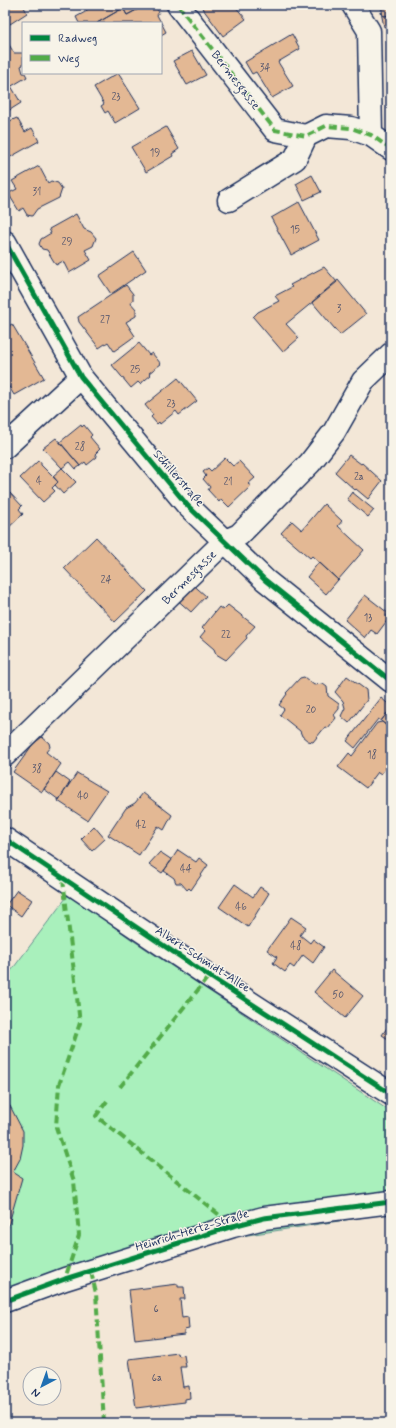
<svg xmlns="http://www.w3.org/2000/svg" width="396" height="1428" font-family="Mynerve,sans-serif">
<rect width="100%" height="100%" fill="#f3e7d7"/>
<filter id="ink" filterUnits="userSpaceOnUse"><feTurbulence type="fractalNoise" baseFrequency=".025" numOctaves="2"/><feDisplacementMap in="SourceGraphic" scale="8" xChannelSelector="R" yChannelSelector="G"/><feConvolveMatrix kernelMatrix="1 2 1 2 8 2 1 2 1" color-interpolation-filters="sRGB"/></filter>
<g filter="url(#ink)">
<path fill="#a9f0bc" stroke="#62908d" d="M69 894 131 939 391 1112V1213L209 1241 5 1296V979Z"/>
<path fill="#e3b894" stroke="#1b2f5e" d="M5 5H23L27 13 10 24 5 18Z
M84 5H146L127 15 123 8 97 23H79L76 17 87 11Z
M146 5H154L159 12 157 15 166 32 161 35V23H97L123 8 127 15Z
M200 5H234L246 19 223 36Z
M283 5H293L285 9Z
M381 5H391V15L383 16Z
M381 12 383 16 391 15V25L384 27Z
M292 34 300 49 278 62 293 86 272 98 256 72 252 74 245 62Z
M8 43 14 53H23V65L21 66 23 73H25L27 77 5 90V44Z
M192 51 206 75 187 85 173 61Z
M118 73 140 108 115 123 108 111 105 113 101 106 104 104 94 87Z
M11 86 21 103 5 113V90Z
M17 118 25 132 32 128 39 141 5 160V123Z
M166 127 179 149 172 154 173 156 146 172 131 147Z
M39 166 48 183 51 181 58 183 62 189 59 198 37 209 32 216 27 215 23 208 19 211 11 198 9 193 17 189 12 181Z
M312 175 321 192 304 200 296 184Z
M299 202 319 240 291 255 271 218Z
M76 214 84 229 91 232 96 238 93 246 85 250 91 260 69 273 63 261 56 265 47 250 42 249 39 244 41 239 51 233 49 229Z
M134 252 146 270 111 294 99 276Z
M324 267 337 282 286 324 299 338 283 352 253 317 258 312 279 301 275 296 292 287 290 285Z
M338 280 366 314 340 335 312 302Z
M126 285 133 294V300L130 302 136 309V316L126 322 135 336 114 351 108 342 99 348 79 322 78 317Z
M12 324 44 378 14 395 5 380V328Z
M139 343 149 355 152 353 161 364 149 373 151 375 140 384 138 382 131 388 112 365Z
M178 378 197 401 179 415 176 411 160 424 159 422 157 424 151 417 153 415 145 405Z
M81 425 82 427 84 425 92 435 90 437 100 449 95 454 97 457 87 465 85 462 80 466 60 442Z
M56 438 80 466 76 469 70 462 62 468 43 448Z
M349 455 361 464 362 463 382 481 368 499 356 489 355 490 335 472Z
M225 458 233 466 239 461 255 478 248 484 251 486 229 507 221 499 219 502 208 490 210 487 203 479 206 476 203 472 208 468 211 471Z
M38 461 41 462V465L58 482 52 488 55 491 43 502 20 478Z
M62 468 76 482 63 494 55 485 58 482 53 476Z
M352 492 374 510 368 517 347 499Z
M10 493 22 506 19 509 23 514 5 531V494L7 496Z
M324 504 342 521 338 526 364 550 338 580 312 556 310 558 281 533 292 521 302 530Z
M96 537 147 591 115 622 64 568Z
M319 562 338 580 326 594 307 577Z
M190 582 206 596 191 612 174 597Z
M365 595 388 613 386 616 389 618 377 634 371 630 365 638 345 620Z
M228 605 255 626 246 636 247 638 226 660 216 654 214 649 200 637 205 631 202 628 219 607 223 610Z
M347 676 366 690 367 700 349 723 341 716 345 708 343 701 335 692Z
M304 677 314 685 323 684 327 687 328 696 339 704V709L334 715 336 718 328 728 325 727 313 742 308 741 302 736 300 731 280 715 284 709 279 705 287 694 286 693 300 678Z
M381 698 391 706V708L381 721 378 719 355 748 347 741Z
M391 708V729L381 721Z
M382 722 388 727V731L391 733V748L387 752 391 755V761L381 774 378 772 366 788 338 767 349 753 352 756 377 723Z
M42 737 49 743 50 747 46 752 61 764 42 792 13 772 33 744Z
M56 772 70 782 59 800 44 789Z
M77 773 107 791 87 820 58 801Z
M143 793 172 815 164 830 158 826 139 855 108 835 126 808 135 803Z
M94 826 105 839 92 851 81 839Z
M178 850 196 862 199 858 208 865 191 890 189 888 187 890 181 883H176L174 878 164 871Z
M160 852 172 860 162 873 149 864Z
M235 884 253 897 260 887 269 893 248 927 219 907Z
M17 890 32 900 21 916 6 905Z
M291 917 306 927 300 935 310 943 313 939 324 947 313 963 303 955 294 968 290 965 285 972 273 963 277 957 267 950Z
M332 970 363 996 345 1018 314 992Z
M391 1022V1041L382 1035Z
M5 1102 10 1106 23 1131V1145L20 1159 13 1172 22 1178 5 1237Z
M178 1284V1287H184L185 1299H180L182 1318 188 1317 189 1329 184 1330V1334L135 1340 129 1290Z
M178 1353 179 1356 184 1355 186 1367H180L183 1387 189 1386 190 1398 185 1399V1402L136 1408 129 1359Z"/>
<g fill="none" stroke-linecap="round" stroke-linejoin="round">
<g stroke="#1b2f5e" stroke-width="25">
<path id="minor" d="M178 5 275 130 306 136 326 126 351 128 371 135 391 149
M353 5 369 31 371 135
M229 200 295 159 306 136
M5 242 81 377 188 506 265 580 391 681
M5 447 81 377
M5 755 225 541 239 535 310 463 334 432 363 381 391 354
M5 839 209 976 391 1094
M5 1301 65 1279 233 1226 264 1218 391 1202"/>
</g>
<use href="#minor" stroke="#f7f3e8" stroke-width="22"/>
<path stroke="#52ab49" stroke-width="4" stroke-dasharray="8 4" stroke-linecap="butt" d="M178 5 275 130 306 136 326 126 351 128 371 135 391 149
M63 879 80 1023 59 1085 56 1127 74 1181 79 1235 65 1279
M120 1087 209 976
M107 1101 96 1116 233 1226
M91 1272 96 1293 104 1423"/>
<g stroke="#f7f3e8" stroke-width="8">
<path id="cycleway" d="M5 242 81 377 188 506 265 580 391 681
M5 839 209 976 391 1094
M5 1301 65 1279 233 1226 264 1218 391 1202"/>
</g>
<use href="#cycleway" stroke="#00873e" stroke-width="5"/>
</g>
</g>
<g text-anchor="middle" stroke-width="3" stroke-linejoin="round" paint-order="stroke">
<g font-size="10" fill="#4d516c">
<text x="265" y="71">34</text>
<text x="116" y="100">23</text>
<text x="155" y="156">19</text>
<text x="37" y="195">31</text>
<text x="295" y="233">15</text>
<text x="67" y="245">29</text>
<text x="339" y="312">3</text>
<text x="105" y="323">27</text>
<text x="135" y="373">25</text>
<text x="171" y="407">23</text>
<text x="80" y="450">28</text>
<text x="359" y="480">2a</text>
<text x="39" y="484">4</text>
<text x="228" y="485">21</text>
<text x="106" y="583">24</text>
<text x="368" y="621">13</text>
<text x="226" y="638">22</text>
<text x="311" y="713">20</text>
<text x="372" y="758">18</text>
<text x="37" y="772">38</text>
<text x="83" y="799">40</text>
<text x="141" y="828">42</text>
<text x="186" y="872">44</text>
<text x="241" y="910">46</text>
<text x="296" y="949">48</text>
<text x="338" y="998">50</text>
<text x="156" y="1312">6</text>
<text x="157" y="1381">6a</text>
</g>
<g font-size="12" fill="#1b2f5e" stroke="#f7f3e8">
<text transform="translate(236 80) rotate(52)" y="4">Bermesgasse</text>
<text transform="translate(179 478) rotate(49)" y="4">Schillerstraße</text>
<text transform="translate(189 577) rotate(-45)" y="4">Bermesgasse</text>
<text transform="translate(203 959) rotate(33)" y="4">Albert-Schmidt-Allee</text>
<text transform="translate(192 1230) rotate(-17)" y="4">Heinrich-Hertz-Straße</text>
</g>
</g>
<rect width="396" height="1428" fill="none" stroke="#f7f3e8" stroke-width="20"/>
<rect x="10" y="10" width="376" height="1408" fill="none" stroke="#1b2f5e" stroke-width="1.5" filter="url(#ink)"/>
<rect x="22" y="22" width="140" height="52" fill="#f7f3e8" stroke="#9fa5b1"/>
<rect x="30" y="35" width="20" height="6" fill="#00873e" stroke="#9fa5b1"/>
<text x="58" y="42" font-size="12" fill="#1b2f5e">Radweg</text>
<rect x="30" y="55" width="20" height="6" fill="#52ab49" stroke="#9fa5b1"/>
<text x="58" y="62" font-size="12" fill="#1b2f5e">Weg</text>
<g transform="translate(42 1386) rotate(221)"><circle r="19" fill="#f7f3e8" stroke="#9fa5b1"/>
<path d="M0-3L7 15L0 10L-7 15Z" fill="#1f6fb2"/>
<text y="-6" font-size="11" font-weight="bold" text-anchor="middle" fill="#1b2f5e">N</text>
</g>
</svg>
